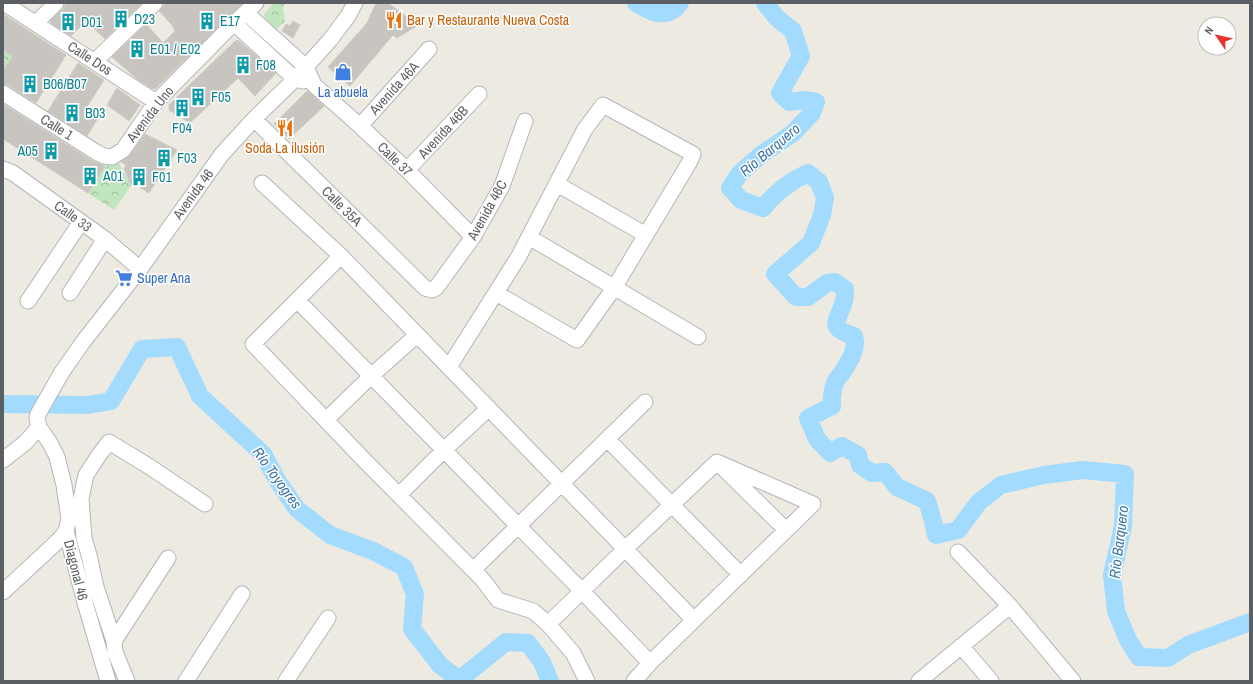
<svg xmlns="http://www.w3.org/2000/svg" width="1253" height="684" font-family="'Archivo Narrow',sans-serif">
<defs>
<pattern id="park-crowns" width="20" height="18" patternUnits="userSpaceOnUse"><rect width="20" height="18" fill="#c1e5bf"/><path d="M2 6a3 3 0 1 1 6 0M12 15a3 3 0 1 1 6 0" fill="none" stroke="#a0bd9f"/></pattern>
</defs>
<rect width="100%" height="100%" fill="#edeae2"/>
<path fill="url(#park-crowns)" d="M274 3H286L283 7 285 21 276 30 265 22 264 14Z
M22 26 29 31 3 71V55Z
M119 163 131 186 114 210 88 193 105 166Z"/>
<g fill="none" stroke-linecap="round" stroke-linejoin="round">
<path stroke="#a2dbfd" stroke-width="18" d="M636 3C647 10 661 18 673 10 676 9 678 5 680 3
M765 3 777 18 793 31 801 56 780 93 789 102 804 100 816 102 812 113 793 133 762 154 740 173 730 188 741 200 763 208C775 193 790 181 808 173L819 182 825 198 822 215 811 243 775 274 796 297H808L827 283 835 282 845 289C845 293 845 297 844 301 838 322 826 327 854 336 858 348 850 361 843 371 842 374 839 376 837 379 833 386 831 398 832 406L808 418 817 439 830 453 842 446 858 455 860 465 872 473 885 472 897 487 927 501 933 521 936 535 958 530 979 502 1001 485 1044 475 1083 470 1125 474 1123 526 1112 575 1116 611 1128 640 1139 657 1168 658 1188 645 1250 622
M3 404 88 405 111 401 142 349 177 347 200 396 263 454 277 480 297 509 330 535 373 551 404 567 415 594 412 629 440 665 459 680 506 642 528 643 542 662 550 681"/>
</g>
<path fill="#c8c5c0" stroke="#d2cbc1" d="M66 3H142L105 39 86 21 71 36 51 23 50 21 63 9Z
M166 3H243L155 89 151 88 137 79 112 57 146 24 163 43 175 31 172 25 159 11Z
M376 3H388L418 25 397 38 393 35 350 86 328 67 367 23Z
M3 14 66 55 36 103 8 85 3 84V71L13 56 3 50Z
M293 21 300 25 293 38 282 31 286 24 290 26Z
M238 40 276 73 255 96 238 78 190 123 169 110V105L180 94 234 42Z
M78 63 104 80 87 107 100 115 87 136 48 111Z
M117 88 140 105 129 121 107 105Z
M308 91 324 106 289 139 274 124 306 92Z
M3 104 91 160 105 166 88 193 3 139Z
M145 134 177 150 149 193 133 183 131 186 124 169 126 165 121 162 130 155Z"/>
<g fill="none" stroke-linecap="round" stroke-linejoin="round">
<g stroke="#b3b6b9" stroke-width="17">
<path id="minor" d="M4 3 156 102
M246 13 306 67 314 85 360 126 407 170 473 237
M36 23 56 3
M234 23 295 79 303 81
M95 61 155 3
M3 93 96 152 104 156 112 157 123 150 156 102 234 23 256 3
M254 119 425 288 432 290 436 288 473 237 502 186 525 121
M360 126 429 49
M3 169 13 173 105 239 140 269
M407 170 479 94
M262 183 341 256 694 620
M557 184 646 235
M529 237 698 337
M341 256 253 344 366 462 483 580 498 600 533 611 548 624 573 653 587 681
M70 293 105 239
M297 300 582 591 650 663
M28 301 81 222
M449 367 519 256 585 129 603 105 693 154 689 163 614 288 577 340 496 293
M326 420 371 376 417 335
M607 439 741 575
M3 460 26 442 39 427
M399 495 444 450 489 408
M473 570 645 402
M3 592 60 539 66 531
M1010 606 1073 681
M548 624 582 591 625 549 717 462
M114 641 168 558
M961 646 991 681
M108 681 86 606 66 531 69 519 64 485 57 457 50 443 39 427 37 418 38 414 62 372 83 342 140 269 222 154 254 119 295 79 330 40 348 16 355 3
M127 681 115 652 114 641 96 587 89 555 84 538 81 499 86 475 99 455 109 442 150 467 205 504
M186 681 242 594
M286 681 328 618
M634 681 650 663 813 504 717 462 786 530
M919 681 1010 606 958 552"/>
</g>
<use href="#minor" stroke="#fff" stroke-width="15"/>
</g>
<defs>
<g id="building-bare" transform="scale(1.38)"><path d="M-4-6H4V6H1V3H-1V6H-4ZM-2.5-4.3h1.7v1.8h-1.7ZM.8-4.3h1.7v1.8H.8ZM-2.5-1h1.7V.8h-1.7ZM.8-1h1.7V.8H.8Z" fill="#0f9aa8" stroke="#fff" stroke-width="2.5" paint-order="stroke"/></g>
<g id="restaurant-bare" transform="scale(1.38)"><path d="M-5-6h1v4h1v-4h1v4h1v-4h1v5L-1.5 .5V6h-2V.5L-5-1ZM5-6V6H3V1.5H1.5Q1.5-4 5-6Z" fill="#e8710a" stroke="#fff" stroke-width="2.5" paint-order="stroke"/></g>
<g id="shop-bare" transform="scale(1.38)"><path d="M-5-2.5h2.3a2.7 3.5 0 0 1 5.4 0H5L5.5 6h-11ZM-1.5-2.5h3a1.5 2.3 0 0 0-3 0Z" fill="#3f7fe0" stroke="#fff" stroke-width="2.5" paint-order="stroke"/></g>
<g id="supermarket-bare" transform="scale(1.38)"><path d="M-6-5.5h2.5l.6 2H6L4.5 2H-2.5L-4.4-4H-6ZM-1.5 3.2a1.3 1.3 0 1 0 .1 0ZM3 3.2a1.3 1.3 0 1 0 .1 0Z" fill="#3f7fe0" stroke="#fff" stroke-width="2.5" paint-order="stroke"/></g>
</defs>
<g fill-rule="evenodd">
<use href="#building-bare" x="121" y="19"/>
<use href="#restaurant-bare" x="394" y="20"/>
<use href="#building-bare" x="207" y="21"/>
<use href="#building-bare" x="68" y="22"/>
<use href="#building-bare" x="137" y="49"/>
<use href="#building-bare" x="243" y="65"/>
<use href="#shop-bare" x="343" y="72"/>
<use href="#building-bare" x="30" y="84"/>
<use href="#building-bare" x="198" y="97"/>
<use href="#building-bare" x="182" y="108"/>
<use href="#building-bare" x="72" y="113"/>
<use href="#restaurant-bare" x="285" y="128"/>
<use href="#building-bare" x="51" y="151"/>
<use href="#building-bare" x="164" y="158"/>
<use href="#building-bare" x="90" y="176"/>
<use href="#building-bare" x="139" y="177"/>
<use href="#supermarket-bare" x="124" y="278"/>
</g>
<g text-anchor="middle" stroke-width="3" stroke-linejoin="round" paint-order="stroke">
<g font-size="14" fill="#0d838f" stroke="#fff" text-anchor="start">
<text x="134" y="24">D23</text>
<text x="220" y="26">E17</text>
<text x="81" y="27">D01</text>
<text x="150" y="54">E01 / E02</text>
<text x="256" y="70">F08</text>
<text x="43" y="89">B06/B07</text>
<text x="211" y="102">F05</text>
<text x="85" y="118">B03</text>
<text x="182" y="133" text-anchor="middle">F04</text>
<text x="38" y="156" text-anchor="end">A05</text>
<text x="177" y="163">F03</text>
<text x="103" y="181">A01</text>
<text x="152" y="182">F01</text>
</g>
<g font-size="14" fill="#c56008" stroke="#fff" text-anchor="start">
<text x="407" y="25">Bar y Restaurante Nueva Costa</text>
<text x="285" y="153" text-anchor="middle">Soda La ilusión</text>
</g>
<g font-size="14" fill="#5b5f63" stroke="#fff">
<text transform="translate(90 58) rotate(33)" y="5">Calle Dos</text>
<text transform="translate(394 88) rotate(-48)" y="5">Avenida 46A</text>
<text transform="translate(150 114) rotate(-52)" y="5">Avenida Uno</text>
<text transform="translate(57 127) rotate(32)" y="5">Calle 1</text>
<text transform="translate(443 132) rotate(-47)" y="5">Avenida 46B</text>
<text transform="translate(395 159) rotate(44)" y="5">Calle 37</text>
<text transform="translate(193 194) rotate(-54)" y="5">Avenida 46</text>
<text transform="translate(342 206) rotate(45)" y="5">Calle 35A</text>
<text transform="translate(487 210) rotate(-61)" y="5">Avenida 46C</text>
<text transform="translate(73 216) rotate(36)" y="5">Calle 33</text>
<text transform="translate(76 570) rotate(76)" y="5">Diagonal 46</text>
</g>
<g font-size="14" fill="#366cbe" stroke="#fff">
<text x="343" y="97">La abuela</text>
<text x="137" y="283" text-anchor="start">Super Ana</text>
</g>
<g font-size="15" font-style="italic" fill="#3d77a6" stroke="#fff">
<text transform="translate(770 150) rotate(-40)" y="5">Río Barquero</text>
<text transform="translate(277 478) rotate(54)" y="5">Río Toyogres</text>
<text transform="translate(1119 542) rotate(-83)" y="5">Río Barquero</text>
</g>
</g>
<rect width="1253" height="684" fill="none" stroke="#5b5f63" stroke-width="8"/>
<g transform="translate(1217 36) rotate(304)"><circle r="19" fill="#ffffff" stroke="#bdbfc1"/>
<path d="M0-3L7 15L0 10L-7 15Z" fill="#e53330"/>
<text y="-6" font-size="11" font-weight="bold" text-anchor="middle" fill="#5b5f63">N</text>
</g>
</svg>
